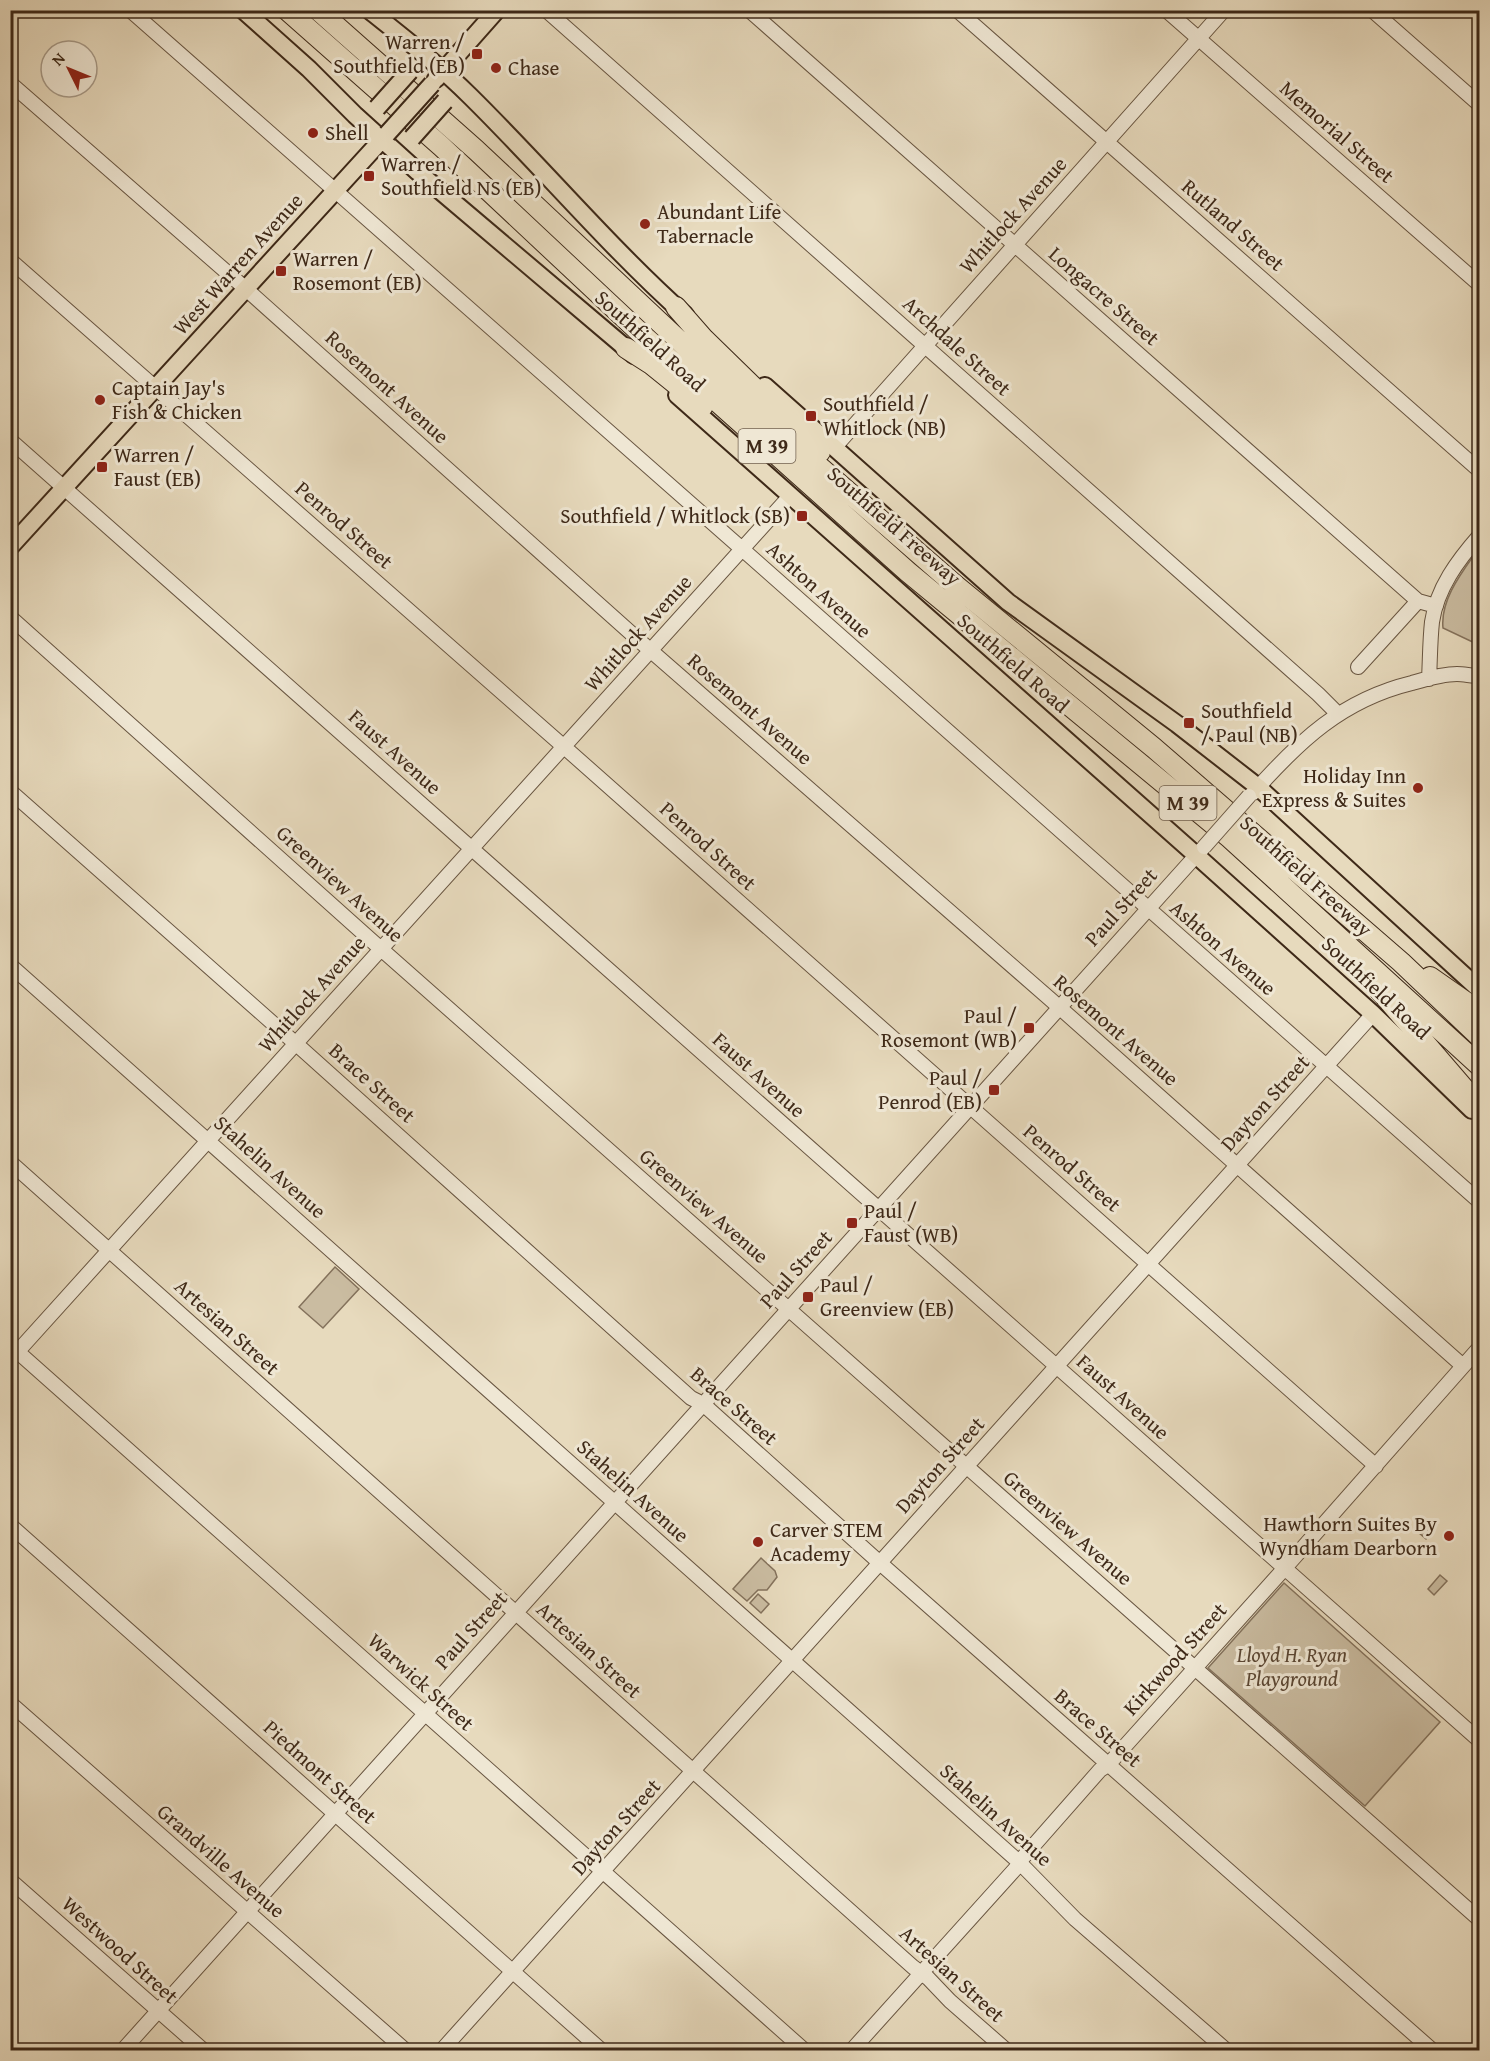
<svg xmlns="http://www.w3.org/2000/svg" width="1490" height="2061" font-family="'Gentium Book Plus',serif">
<rect width="100%" height="100%" fill="#e7dabd"/>
<filter id="stains"><feTurbulence type="fractalNoise" baseFrequency=".00333" numOctaves="4"/><feColorMatrix values="0 0 0 0 .2 0 0 0 0 .09 0 0 0 0 .02 0 0 0 .5 -.17"/></filter>
<radialGradient id="worn" r=".72"><stop offset=".6" stop-color="#630" stop-opacity="0"/><stop offset="1" stop-color="#630" stop-opacity=".3"/></radialGradient>
<path fill="#cabca1" stroke="#84725c" stroke-width="1.5" d="M1479 548V645L1443 628C1440 599 1463 571 1479 548Z
M335 1267 359 1289 323 1328 299 1307Z
M761 1558 775 1571 777 1577 767 1590H758L747 1601 733 1589Z
M1440 1575 1447 1581 1434 1595 1428 1589Z
M1284 1583 1440 1722 1365 1806 1208 1668Z
M758 1594 769 1604 761 1613 750 1603Z"/>
<path fill="#ae9e85" stroke="#816f59" stroke-width="1.5" d="M1430 1521 1436 1526 1426 1539 1419 1533Z"/>
<g fill="none" stroke-linecap="round" stroke-linejoin="round">
<g stroke="#685541" stroke-width="16">
<path id="minor" d="M130 10 733 541 1480 1202
M546 10 1318 694 1338 714
M749 10 1418 601 1436 606
M957 10 1480 471
M1166 10 1480 285
M1372 10 1480 105
M10 83 246 289 642 643 1050 999 1463 1366
M10 260 571 753 1376 1466
M10 440 1480 1741
M834 448 1224 10
M10 617 372 941 1480 1920
M1358 667 1418 601
M1429 679C1430 660 1430 640 1432 622 1437 588 1458 560 1480 535
M10 791 303 1050 691 1398 703 1404 880 1563 1432 2050
M1253 793C1299 741 1342 700 1412 683 1426 679 1442 674 1457 674 1464 674 1472 676 1480 676
M10 965 1019 1862 1075 1919 1226 2050
M10 1162 913 1967 928 1978 950 2001 1006 2050
M10 1345 804 2050
M10 1360 790 496
M10 1525 601 2050
M10 1703 405 2050
M10 1880 203 2050
M123 2050 1202 849
M442 2050 1373 1014
M852 2050 1016 1868 1019 1862 1100 1770 1108 1765 1292 1560 1480 1347"/>
</g>
<g stroke="#3e2918" stroke-width="20">
<path id="major" d="M243 10 309 69 355 115 418 172 634 355
M369 10C404 38 439 65 470 96 543 168 609 247 685 315
M436 79 497 10
M765 386 1008 602 1177 724 1258 787 1480 990
M677 395 1187 847 1373 1014 1472 1110
M10 547 387 134"/>
</g>
<g stroke="#3e2918" stroke-width="22">
<path id="highway" d="M287 10 441 146 647 339 908 572 1230 838 1480 1066
M318 10 476 150 719 378 807 456 955 585 1154 748 1401 962 1480 1037
M676 307 704 339 820 452
M626 348 651 364 703 406
M1430 977 1480 1012
M1370 979 1480 1107"/>
</g>
<use href="#minor" stroke="#efe7d4" stroke-width="14"/>
<use href="#major" stroke="#e7dabd" stroke-width="16"/>
<use href="#highway" stroke="#e7dabd" stroke-width="20"/>
<g stroke="#685541" stroke-width="16" stroke-linecap="butt">
<path id="minor-bridge" d="M1204 847 1249 796"/>
</g>
<g stroke="#3e2918" stroke-width="20" stroke-linecap="butt">
<path id="major-bridge" d="M377 108 410 71
M387 134 432 84
M412 138 445 101"/>
</g>
<use href="#minor-bridge" stroke="#efe7d4" stroke-width="14"/>
<use href="#major-bridge" stroke="#e7dabd" stroke-width="16"/>
</g>
<g fill="#8f2418" stroke="#efe7d4" stroke-width="2">
<rect x="471" y="48" width="12" height="12" rx="3"/>
<circle cx="496" cy="68" r="6"/>
<circle cx="313" cy="133" r="6"/>
<rect x="363" y="170" width="12" height="12" rx="3"/>
<circle cx="645" cy="224" r="6"/>
<rect x="275" y="265" width="12" height="12" rx="3"/>
<circle cx="100" cy="400" r="6"/>
<rect x="805" y="410" width="12" height="12" rx="3"/>
<rect x="96" y="461" width="12" height="12" rx="3"/>
<rect x="796" y="510" width="12" height="12" rx="3"/>
<rect x="1183" y="717" width="12" height="12" rx="3"/>
<circle cx="1418" cy="788" r="6"/>
<rect x="1023" y="1022" width="12" height="12" rx="3"/>
<rect x="988" y="1084" width="12" height="12" rx="3"/>
<rect x="846" y="1217" width="12" height="12" rx="3"/>
<rect x="802" y="1291" width="12" height="12" rx="3"/>
<circle cx="1449" cy="1536" r="6"/>
<circle cx="758" cy="1542" r="6"/>
</g>
<g text-anchor="middle" stroke-width="6" stroke-linejoin="round" paint-order="stroke">
<g fill="#efe7d4" stroke="#736250" stroke-width="1.5">
<rect x="738.5" y="429" width="57" height="34" rx="4.5"/>
<rect x="1159.5" y="786" width="57" height="34" rx="4.5"/>
</g>
<g font-size="20" font-weight="bold" fill="#3e2918">
<text x="767" y="453">M 39</text>
<text x="1188" y="810">M 39</text>
</g>
<g font-size="21" fill="#3e2918" stroke="#efe7d4" text-anchor="start">
<text x="465" y="49" text-anchor="end">Warren /<tspan x="465" dy="24">Southfield (EB)</tspan></text>
<text x="508" y="75">Chase</text>
<text x="325" y="140">Shell</text>
<text x="381" y="171">Warren /<tspan x="381" dy="24">Southfield NS (EB)</tspan></text>
<text x="657" y="219">Abundant Life<tspan x="657" dy="24">Tabernacle</tspan></text>
<text x="293" y="266">Warren /<tspan x="293" dy="24">Rosemont (EB)</tspan></text>
<text x="112" y="395">Captain Jay's<tspan x="112" dy="24">Fish &amp; Chicken</tspan></text>
<text x="823" y="411">Southfield /<tspan x="823" dy="24">Whitlock (NB)</tspan></text>
<text x="114" y="462">Warren /<tspan x="114" dy="24">Faust (EB)</tspan></text>
<text x="790" y="523" text-anchor="end">Southfield / Whitlock (SB)</text>
<text x="1201" y="718">Southfield<tspan x="1201" dy="24">/ Paul (NB)</tspan></text>
<text x="1406" y="783" text-anchor="end">Holiday Inn<tspan x="1406" dy="24">Express &amp; Suites</tspan></text>
<text x="1017" y="1023" text-anchor="end">Paul /<tspan x="1017" dy="24">Rosemont (WB)</tspan></text>
<text x="982" y="1085" text-anchor="end">Paul /<tspan x="982" dy="24">Penrod (EB)</tspan></text>
<text x="864" y="1218">Paul /<tspan x="864" dy="24">Faust (WB)</tspan></text>
<text x="820" y="1292">Paul /<tspan x="820" dy="24">Greenview (EB)</tspan></text>
<text x="1437" y="1531" text-anchor="end">Hawthorn Suites By<tspan x="1437" dy="24">Wyndham Dearborn</tspan></text>
<text x="770" y="1537">Carver STEM<tspan x="770" dy="24">Academy</tspan></text>
</g>
<g font-size="21" fill="#3e2918" stroke="#efe7d4">
<text transform="translate(1337 132) rotate(41)" y="7">Memorial Street</text>
<text transform="translate(1013 215) rotate(-48)" y="7">Whitlock Avenue</text>
<text transform="translate(1233 225) rotate(41)" y="7">Rutland Street</text>
<text transform="translate(238 264) rotate(-48)" y="7">West Warren Avenue</text>
<text transform="translate(1104 296) rotate(41)" y="7">Longacre Street</text>
<text transform="translate(650 341) rotate(42)" y="7">Southfield Road</text>
<text transform="translate(957 346) rotate(42)" y="7">Archdale Street</text>
<text transform="translate(387 387) rotate(42)" y="7">Rosemont Avenue</text>
<text transform="translate(344 525) rotate(41)" y="7">Penrod Street</text>
<text transform="translate(894 526) rotate(41)" y="7">Southfield Freeway</text>
<text transform="translate(819 590) rotate(42)" y="7">Ashton Avenue</text>
<text transform="translate(638 633) rotate(-48)" y="7">Whitlock Avenue</text>
<text transform="translate(1013 663) rotate(41)" y="7">Southfield Road</text>
<text transform="translate(750 709) rotate(41)" y="7">Rosemont Avenue</text>
<text transform="translate(395 752) rotate(42)" y="7">Faust Avenue</text>
<text transform="translate(708 846) rotate(42)" y="7">Penrod Street</text>
<text transform="translate(1306 876) rotate(42)" y="7">Southfield Freeway</text>
<text transform="translate(340 884) rotate(42)" y="7">Greenview Avenue</text>
<text transform="translate(1121 907) rotate(-48)" y="7">Paul Street</text>
<text transform="translate(1223 948) rotate(41)" y="7">Ashton Avenue</text>
<text transform="translate(1376 988) rotate(43)" y="7">Southfield Road</text>
<text transform="translate(312 994) rotate(-48)" y="7">Whitlock Avenue</text>
<text transform="translate(1116 1030) rotate(41)" y="7">Rosemont Avenue</text>
<text transform="translate(759 1075) rotate(42)" y="7">Faust Avenue</text>
<text transform="translate(372 1083) rotate(42)" y="7">Brace Street</text>
<text transform="translate(1265 1103) rotate(-48)" y="7">Dayton Street</text>
<text transform="translate(270 1167) rotate(42)" y="7">Stahelin Avenue</text>
<text transform="translate(1072 1168) rotate(41)" y="7">Penrod Street</text>
<text transform="translate(704 1206) rotate(41)" y="7">Greenview Avenue</text>
<text transform="translate(796 1269) rotate(-48)" y="7">Paul Street</text>
<text transform="translate(227 1327) rotate(42)" y="7">Artesian Street</text>
<text transform="translate(1123 1397) rotate(42)" y="7">Faust Avenue</text>
<text transform="translate(734 1406) rotate(41)" y="7">Brace Street</text>
<text transform="translate(940 1465) rotate(-48)" y="7">Dayton Street</text>
<text transform="translate(633 1491) rotate(42)" y="7">Stahelin Avenue</text>
<text transform="translate(1068 1528) rotate(41)" y="7">Greenview Avenue</text>
<text transform="translate(471 1630) rotate(-48)" y="7">Paul Street</text>
<text transform="translate(589 1650) rotate(42)" y="7">Artesian Street</text>
<text transform="translate(1175 1659) rotate(-48)" y="7">Kirkwood Street</text>
<text transform="translate(421 1682) rotate(42)" y="7">Warwick Street</text>
<text transform="translate(1098 1728) rotate(41)" y="7">Brace Street</text>
<text transform="translate(320 1772) rotate(42)" y="7">Piedmont Street</text>
<text transform="translate(996 1815) rotate(42)" y="7">Stahelin Avenue</text>
<text transform="translate(616 1827) rotate(-48)" y="7">Dayton Street</text>
<text transform="translate(221 1861) rotate(41)" y="7">Grandville Avenue</text>
<text transform="translate(120 1950) rotate(42)" y="7">Westwood Street</text>
<text transform="translate(952 1974) rotate(42)" y="7">Artesian Street</text>
</g>
<g font-size="21" font-style="italic" fill="#5a4633" stroke="#efe7d4">
<text x="1292" y="1662">Lloyd H. Ryan<tspan x="1292" dy="24">Playground</tspan></text>
</g>
</g>
<rect width="1490" height="2061" fill="none" stroke="#e7dabd" stroke-width="36"/>
<rect x="12" y="12" width="1466" height="2037" fill="none" stroke="#3e2918" stroke-width="3"/>
<rect x="18" y="18" width="1454" height="2025" fill="none" stroke="#3e2918" stroke-width="1.5"/>
<g transform="translate(69 69) rotate(313)"><circle r="28" fill="#efe7d4" stroke="#a89b89" stroke-width="1.5"/>
<path d="M0-4.5L10 22L0 15L-10 22Z" fill="#8f2418"/>
<text y="-9" font-size="16" font-weight="bold" text-anchor="middle" fill="#3e2918">N</text>
</g>
<rect width="100%" height="100%" filter="url(#stains)"/>
<rect width="100%" height="100%" fill="url(#worn)"/>
</svg>
